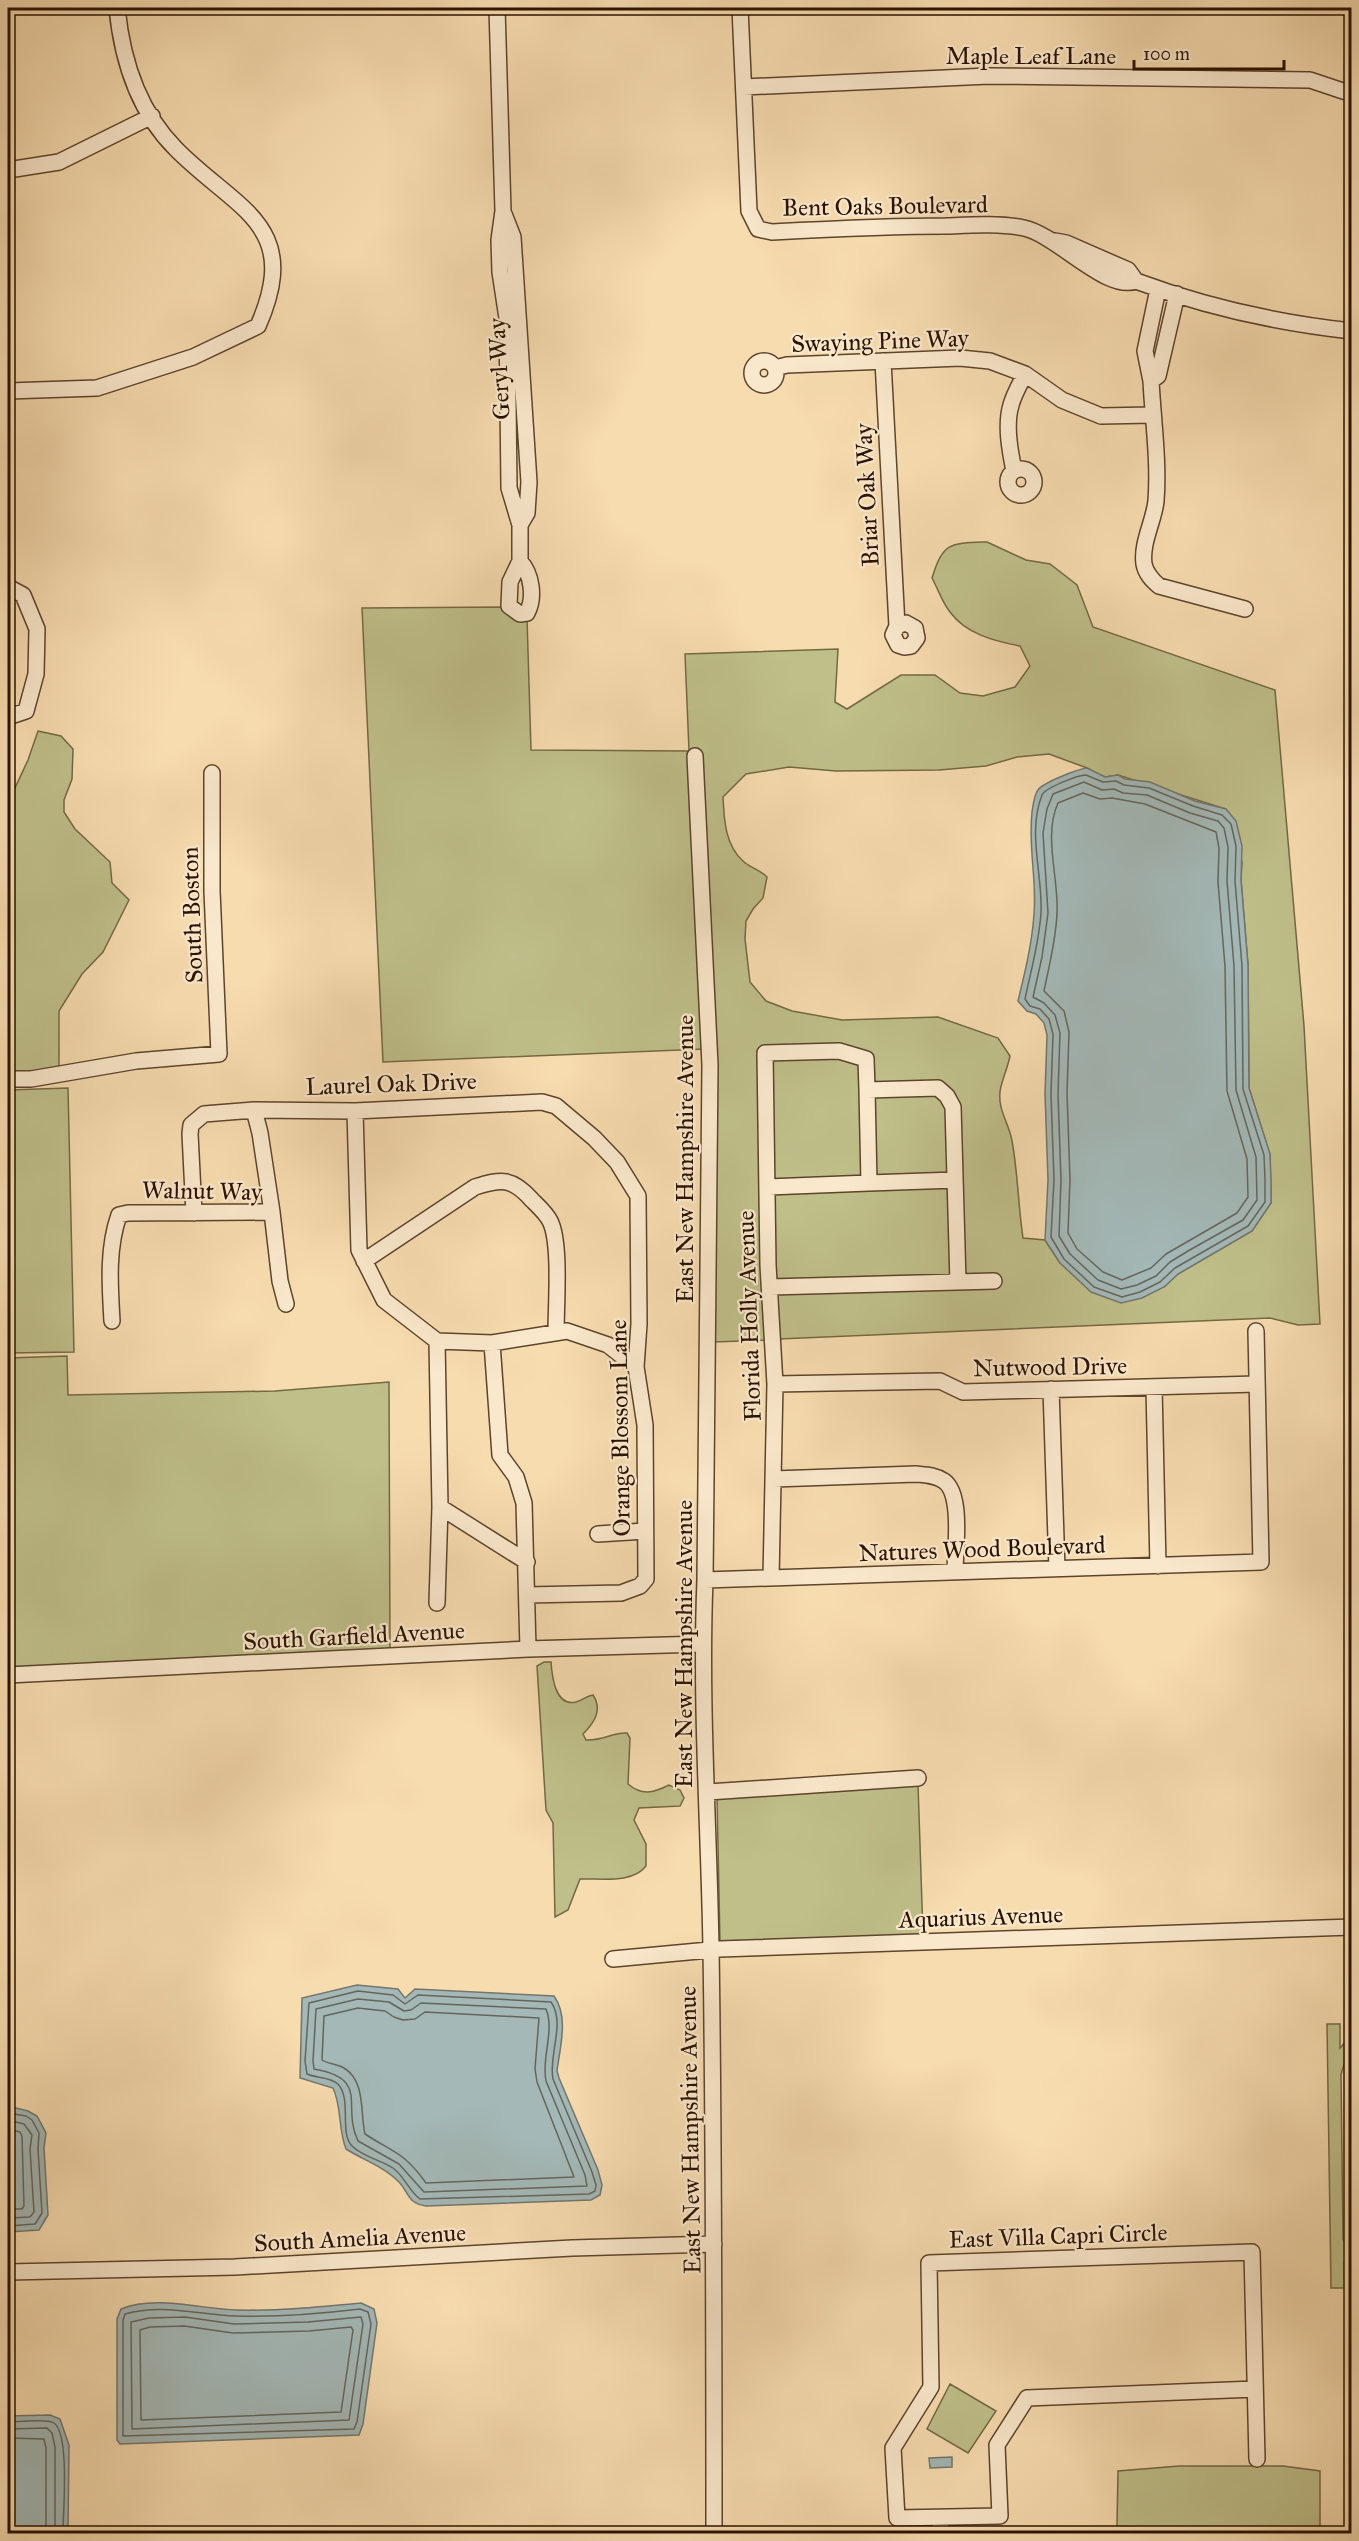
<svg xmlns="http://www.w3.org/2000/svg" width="1359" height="2541" font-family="'IM FELL Great Primer',serif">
<rect width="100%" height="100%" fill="#f7dcb0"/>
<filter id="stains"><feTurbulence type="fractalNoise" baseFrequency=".00333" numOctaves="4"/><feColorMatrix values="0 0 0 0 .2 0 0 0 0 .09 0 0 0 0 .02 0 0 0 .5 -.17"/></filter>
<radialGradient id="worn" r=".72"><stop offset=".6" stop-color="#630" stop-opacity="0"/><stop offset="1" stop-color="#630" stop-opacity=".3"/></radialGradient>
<path fill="#bfbf8a" stroke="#746845" stroke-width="1.5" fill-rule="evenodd" d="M987 542 1026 560 1050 564 1077 585 1093 627 1275 690 1304 1026 1320 1324 1298 1325 1270 1318 779 1339 777 1292 999 1286V1277H963L953 1094 872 1084 873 1056 841 1046 759 1048 768 1340 713 1342 705 1049 383 1062 362 608 504 607 527 618 531 750 689 751 685 654 838 649 835 702 847 709 901 675H935L960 693 983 696 1015 687 1030 666 1020 646C994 641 966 634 950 612 942 602 938 589 932 578 943 542 950 543 987 542ZM1049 754 1087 768 1096 774 1105 777 1118 775 1226 809 1242 862 1241 880 1248 965 1249 1088 1270 1155 1271 1203 1252 1231 1178 1274 1164 1287 1060 1263 1045 1240 1023 1238C1018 1205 1018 1173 1012 1141 1009 1123 998 1111 1000 1092 1001 1082 1008 1067 1010 1056L998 1038 938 1017 842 1020 792 1011 766 1001 750 982 745 939 746 921 753 909 763 898 767 877C759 869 750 868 743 861 725 845 724 819 723 797L746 774 789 767 836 771 939 770 986 766 1017 757Z
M38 731 61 736 73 749 72 779 64 800V812L75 829 110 862 112 883 129 900 103 952 82 974 59 1011V1069L8 1074V791L14 790 28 760Z
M838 1056 860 1063 863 1178 773 1181 771 1058Z
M68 1088 74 1352 8 1353V1090Z
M935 1094 947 1108 949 1175 875 1178 873 1095Z
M949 1185 952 1277 776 1282 774 1192Z
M67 1356 68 1395 275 1391 389 1382 390 1652 8 1668V1358Z
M544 1662H551C552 1676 555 1707 576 1702 583 1700 586 1696 593 1695 603 1710 594 1723 583 1734L586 1740C602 1741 614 1732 627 1733L630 1738 628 1784C642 1796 653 1793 669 1785L680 1790 684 1798 680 1806 639 1808 634 1820 646 1844V1866C632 1884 601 1878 580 1879L568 1910 555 1917 553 1823 546 1810 537 1666Z
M918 1784 923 1935 720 1943 717 1796Z
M1327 2024H1340V2048L1351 2036C1352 2051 1344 2061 1341 2075L1343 2239 1351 2258V2271L1344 2264 1345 2288H1331Z
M950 2384 996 2411 968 2453 927 2429Z
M1179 2466H1283L1320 2471V2530L1323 2532H1338L1337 2534 1121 2533 1117 2525 1118 2471Z"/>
<path fill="#a3b8b7" stroke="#73766e" stroke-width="1.5" d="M1087 768 1105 777 1118 775 1125 779 1150 782 1195 801 1226 809 1236 821 1242 846 1241 880 1248 965 1249 1088 1270 1154 1271 1180V1203L1252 1231 1178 1274 1164 1287 1142 1298 1121 1303 1091 1292 1060 1263 1045 1240 1048 1180 1045 1094 1047 1035 1044 1023 1036 1014 1027 1011 1018 1001C1025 972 1032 944 1034 914 1037 880 1028 847 1032 812 1033 806 1034 795 1038 790 1042 783 1078 769 1087 768Z
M357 1985 398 1989 405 1998 415 1989 554 1996C569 2017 560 2047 557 2071L559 2078 598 2170 602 2185 600 2195 591 2200 426 2206C407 2203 410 2194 399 2182 385 2167 363 2160 346 2149 338 2129 342 2107 333 2088L300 2078 302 1998Z
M8 2106 28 2111 37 2116 46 2133 44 2148 48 2215 39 2230 8 2232Z
M361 2303 374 2309 377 2323 363 2424 359 2435 120 2444 117 2440V2319L121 2309C155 2295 201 2309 236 2310 278 2311 319 2307 361 2303Z
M50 2415 60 2419 69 2445 68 2533H8V2416Z
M952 2457V2467L930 2468 929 2458Z"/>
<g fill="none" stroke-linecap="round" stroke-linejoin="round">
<path stroke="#66655c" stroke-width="1.5" d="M1086 775 1103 782 1116 781 1124 785 1149 788 1193 806 1222 815 1231 824 1236 846 1235 881 1242 966 1243 1089 1264 1155 1265 1180V1202L1248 1226 1175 1268 1160 1282 1140 1292 1122 1297 1094 1287 1064 1259 1051 1237 1054 1180 1051 1094 1053 1034 1049 1019 1040 1009 1030 1006 1025 999C1031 970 1039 943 1041 913 1043 875 1027 833 1042 795 1045 788 1078 775 1086 775Z
M1084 782 1102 790 1114 789 1123 793 1147 795 1190 813 1218 821 1224 828 1228 847 1227 881 1234 966 1236 1090 1256 1157 1257 1200 1243 1220 1188 1251 1170 1262 1156 1276 1137 1285 1121 1289 1098 1280 1070 1254 1059 1236 1061 1180 1058 1094 1060 1033 1055 1015 1044 1003 1033 997 1042 957 1048 913 1043 833 1047 809 1053 794Z
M1083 793 1100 799 1112 798 1145 804 1216 832 1219 848 1218 882 1225 966 1227 1091 1247 1159 1248 1197 1237 1213 1166 1254 1151 1268 1122 1280 1103 1272 1077 1249 1068 1233 1070 1180 1067 1093 1069 1032 1064 1011 1044 991C1049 966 1056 940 1057 913 1059 878 1043 836 1058 803Z
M358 1991 393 1995 405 2004 418 1995 551 2002C566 2023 548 2056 553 2079L592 2172 596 2185 595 2191 589 2194 420 2199C409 2191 405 2177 393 2168 381 2160 363 2157 352 2146 339 2133 352 2099 338 2084 331 2077 315 2078 307 2074L305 2061 309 2003Z
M358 1999 389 2002 404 2011 411 2010 421 2003 546 2009C555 2031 541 2058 546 2081L585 2175 587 2186 424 2192 399 2164 358 2141C341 2106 371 2079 314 2069L313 2061 316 2009Z
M358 2008 385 2011 394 2017 403 2020 415 2019 425 2012 539 2018 535 2069 537 2082 574 2177 426 2183C404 2152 394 2153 365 2134 360 2114 366 2081 344 2068 337 2064 328 2064 322 2060L324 2016Z
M8 2113 26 2116 32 2120 39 2133 38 2149 42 2213 35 2224 8 2226
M8 2120 24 2124 32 2135 30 2149 34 2212 30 2217 8 2218
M8 2129 20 2132 22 2136 24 2206 22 2209H8
M360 2309 368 2312 371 2324 357 2422 354 2429 123 2436V2320L125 2314C162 2303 199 2315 236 2316 277 2317 319 2314 360 2309Z
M185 2317 234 2324 308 2322 361 2317 363 2324 349 2420 132 2429 131 2322 149 2318Z
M184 2326 233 2333 309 2331 351 2327 353 2330 341 2412 141 2420 140 2330 150 2327Z
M8 2422C17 2422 47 2418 54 2423 70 2434 63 2513 63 2534
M8 2429 47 2428 52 2433 55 2447V2534
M8 2438 44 2439 46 2448V2534"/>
<g stroke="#5d442c" stroke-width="18">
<path id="minor" d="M497 8 503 211 499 240 500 272 507 318 509 488 520 525V561L510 582 509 606 520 614 527 613C535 598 532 574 520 561
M740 8 749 211 758 229 772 232C830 229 888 226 946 226 971 225 999 223 1024 228 1057 235 1106 292 1136 281L1128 270 1066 243 1055 241
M744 87 989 76 1310 80 1352 94
M8 170 59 162 152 116
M504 214 513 237 529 482 527 513 520 525
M1136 281C1206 307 1278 323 1352 331
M1158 289 1145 351 1151 381 1158 376 1177 294
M883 361 897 626 893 635 898 645 904 647 911 646 917 638 915 628 906 623 897 626
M752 373a12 12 0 1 1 24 0a12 12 0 1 1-24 0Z
M775 368 787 365 960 358 990 361 1025 374 1062 400 1101 416 1152 415
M1151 381C1153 420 1159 461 1156 501 1154 521 1141 543 1144 564 1146 574 1152 580 1159 586L1245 609
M8 391 97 388 193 357 258 326C303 224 236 210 176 149 138 111 122 59 117 8
M1008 482a13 13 0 1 1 26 0a13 13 0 1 1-26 0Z
M1014 471C1010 451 1005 425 1011 405 1014 394 1020 384 1025 374
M8 587 23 595 37 629 36 674 26 711 8 717
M695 756 710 1065 705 1580C700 1703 709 1826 711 1949 714 2144 714 2339 714 2534
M8 1079H31L136 1061 219 1054 212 891V773
M254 1110 260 1133 272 1212
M355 1111 359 1250 384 1300 437 1341 440 1507 527 1562
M955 1180 869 1183 867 1090 938 1088 947 1096 953 1107 958 1282
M768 1187 869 1183
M194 1213 190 1134 191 1125 204 1114 254 1110 355 1111 542 1102 556 1106 594 1138 617 1162 638 1196 639 1324 636 1367 645 1425 646 1579 640 1586 621 1593 527 1595
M364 1261 475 1187C501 1179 512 1177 532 1200 538 1206 546 1213 550 1221 561 1242 556 1306 556 1332
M770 1287 994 1281
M112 1321C110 1286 107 1249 119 1215L128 1213 272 1212 280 1281 286 1304
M437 1341 492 1343 567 1331 608 1345 636 1367
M492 1343 500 1455 516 1477 524 1503 528 1649
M775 1384 940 1381 963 1392 1257 1384
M1154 1387 1158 1566
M1051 1389 1057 1569
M774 1479 916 1474C926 1475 935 1475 944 1481 963 1494 955 1551 955 1572
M598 1534 645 1531
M771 1578 775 1384 768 1265 765 1053 839 1051 866 1059 867 1090
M705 1580 1261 1562 1256 1331
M437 1603 440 1507
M8 1675 528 1649 702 1644
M708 1792 918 1778
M613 1959 720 1949 1352 1927
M8 2272 235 2267 572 2248 714 2244
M1255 2389 1027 2398 997 2445 1000 2516 897 2518 893 2448 931 2387 929 2263 1252 2252 1257 2459
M940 2518 941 2534"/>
</g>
<use href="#minor" stroke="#fae8cc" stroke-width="15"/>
</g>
<g text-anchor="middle" stroke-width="4.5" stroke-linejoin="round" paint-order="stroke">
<g font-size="24" fill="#2a1200" stroke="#fae8cc">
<text x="1031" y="64">Maple Leaf Lane</text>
<text transform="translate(885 206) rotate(-1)" y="8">Bent Oaks Boulevard</text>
<text transform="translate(880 341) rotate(-2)" y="8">Swaying Pine Way</text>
<text transform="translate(499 369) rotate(-93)" y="8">Geryl Way</text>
<text transform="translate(867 495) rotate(-93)" y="8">Briar Oak Way</text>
<text transform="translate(192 915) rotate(-92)" y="8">South Boston</text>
<text transform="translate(391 1084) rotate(-2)" y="8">Laurel Oak Drive</text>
<text transform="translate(685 1159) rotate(-90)" y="8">East New Hampshire Avenue</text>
<text transform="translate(202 1191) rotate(1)" y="8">Walnut Way</text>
<text transform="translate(749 1316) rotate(-92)" y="8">Florida Holly Avenue</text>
<text transform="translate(1050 1367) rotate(-1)" y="8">Nutwood Drive</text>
<text transform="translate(620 1428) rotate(-91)" y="8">Orange Blossom Lane</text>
<text transform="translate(982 1549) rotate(-2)" y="8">Natures Wood Boulevard</text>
<text transform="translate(354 1636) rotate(-3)" y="8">South Garfield Avenue</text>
<text transform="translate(684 1644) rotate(-90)" y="8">East New Hampshire Avenue</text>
<text transform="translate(981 1917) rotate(-2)" y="8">Aquarius Avenue</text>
<text transform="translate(690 2130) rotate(-91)" y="8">East New Hampshire Avenue</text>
<text transform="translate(1058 2236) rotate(-2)" y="8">East Villa Capri Circle</text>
<text transform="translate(360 2238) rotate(-3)" y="8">South Amelia Avenue</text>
</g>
</g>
<rect width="1359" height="2541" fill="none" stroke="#f7dcb0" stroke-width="30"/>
<rect x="9" y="9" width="1341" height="2523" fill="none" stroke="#2a1200" stroke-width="3"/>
<rect x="15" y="15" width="1329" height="2511" fill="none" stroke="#2a1200" stroke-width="1.5"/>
<path d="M1134 60v9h150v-9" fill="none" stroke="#2a1200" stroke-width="3"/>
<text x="1143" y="60" font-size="18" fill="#2a1200" stroke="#fae8cc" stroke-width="4.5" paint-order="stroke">100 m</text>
<rect width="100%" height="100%" filter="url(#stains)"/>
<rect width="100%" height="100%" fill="url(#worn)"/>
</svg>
